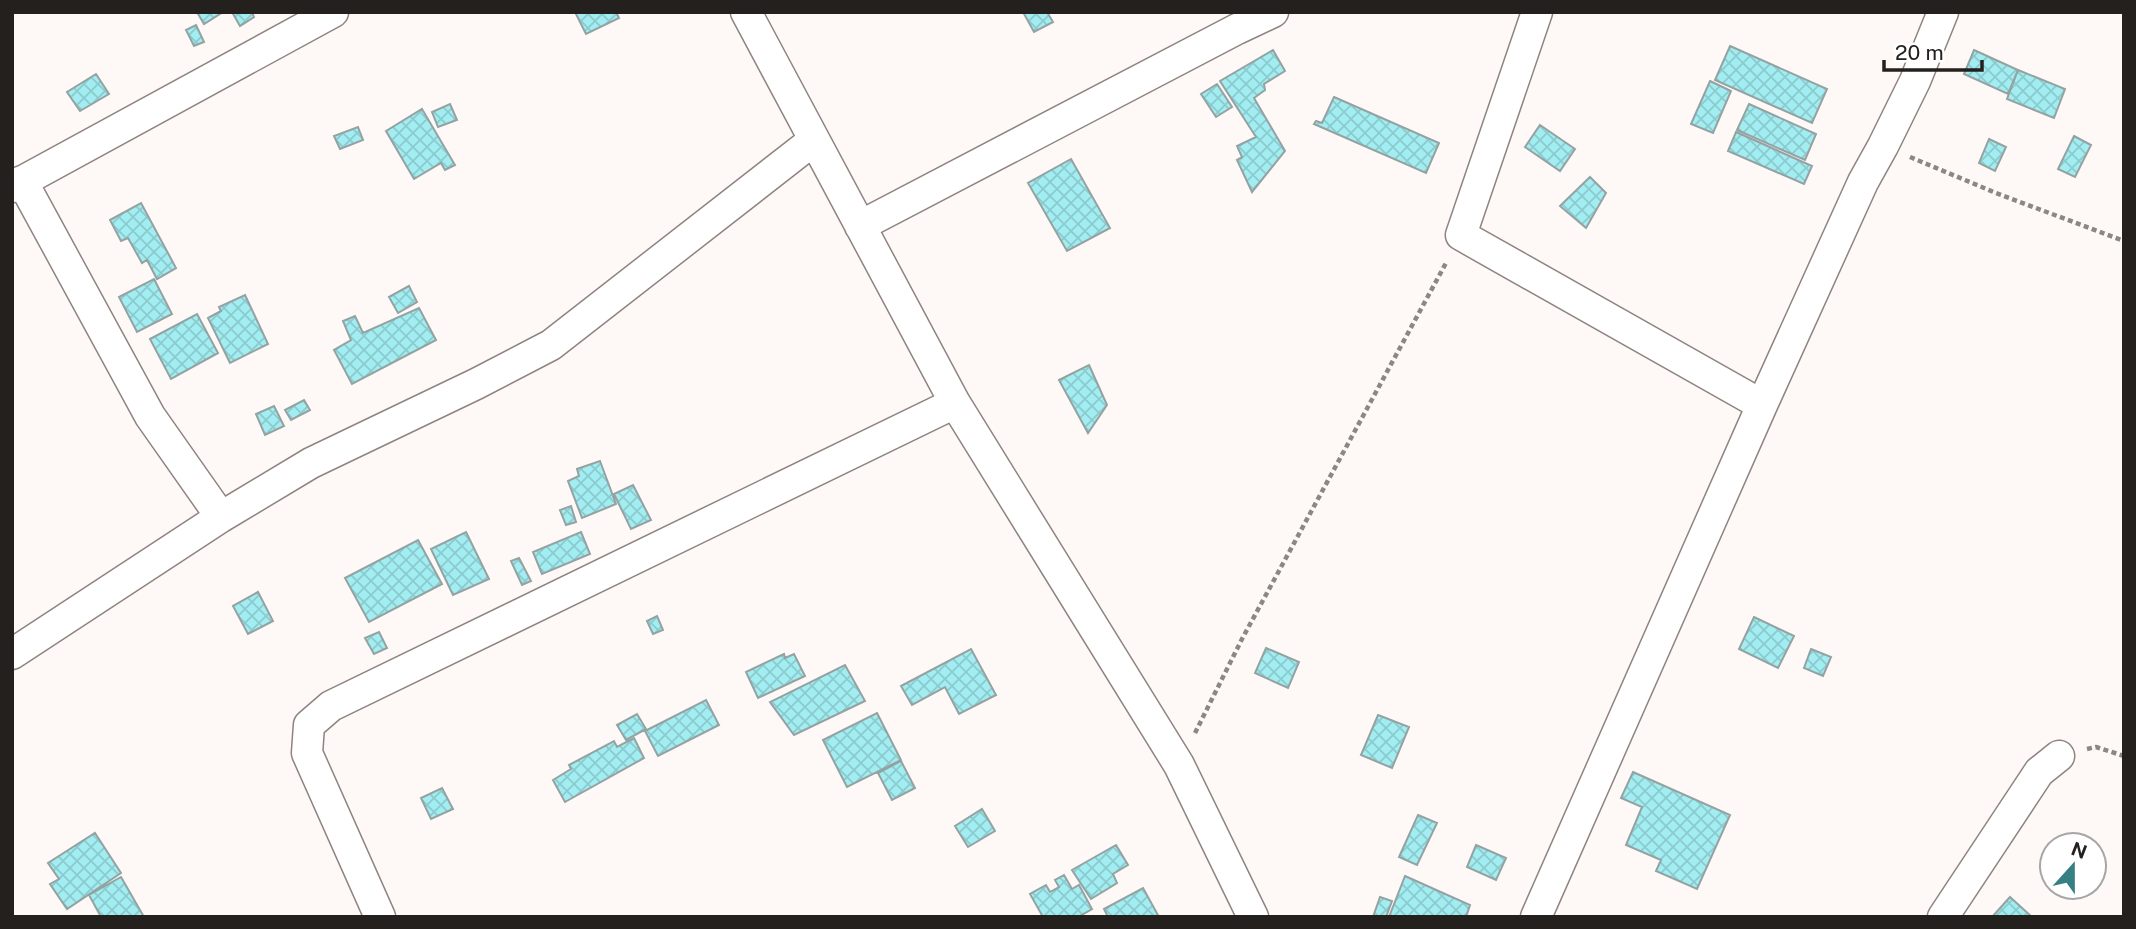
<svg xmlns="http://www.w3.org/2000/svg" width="2136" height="929" font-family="'Public Sans',sans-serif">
<defs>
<pattern id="building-cross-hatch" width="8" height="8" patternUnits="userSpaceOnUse" patternTransform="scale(1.75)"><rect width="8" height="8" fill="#a2edf1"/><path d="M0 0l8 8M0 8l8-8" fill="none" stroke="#8bcbce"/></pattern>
</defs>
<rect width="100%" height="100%" fill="#fef9f7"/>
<path fill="url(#building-cross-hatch)" stroke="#94a2a2" stroke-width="2" d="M197 12H223L204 24Z
M232 12H252L254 17 240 26Z
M575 12H616L619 18 586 34Z
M1023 12H1047L1053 22 1034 32Z
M196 25 204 42 194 46 186 30Z
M1730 46 1827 89 1812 123 1715 80Z
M1273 50 1285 71 1264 84 1265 90 1254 98 1285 151 1252 192 1237 160 1242 157 1237 146 1256 137 1220 81Z
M1974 50 2018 70 2008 94 1964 74Z
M2018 70 2065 89 2054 118 2007 99Z
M96 74 109 94 80 111 67 92Z
M1710 81 1731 91 1713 133 1691 124Z
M1217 84 1232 107 1216 117 1201 94Z
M1334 97 1439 143 1426 173 1314 124 1316 121 1322 123Z
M450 104 457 120 438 127 432 112Z
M1749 104 1816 134 1805 160 1737 130Z
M422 109 455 165 445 170 441 163 414 179 386 131Z
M1540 125 1575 149 1560 171 1525 147Z
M358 127 363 140 340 149 334 136Z
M1736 132 1812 166 1804 184 1728 151Z
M2074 136 2091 145 2075 177 2058 169Z
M1989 139 2006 147 1995 171 1979 163Z
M1071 159 1110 228 1067 251 1028 183Z
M1590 177 1606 193 1586 228 1560 206Z
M141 203 176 268 157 279 147 260 142 263 128 238 121 241 110 220Z
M154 279 172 314 137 332 119 297Z
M409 286 417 302 398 313 389 297Z
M245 295 268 344 230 363 208 318 221 311 219 307Z
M419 308 436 340 352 384 334 350 351 340 343 321 355 316 363 333Z
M197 314 218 353 171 379 150 339Z
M1089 365 1107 405 1088 433 1059 380Z
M304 400 310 410 291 420 285 410Z
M274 406 284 426 265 435 256 414Z
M600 461 616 504 582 518 568 481 579 476 577 469Z
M633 485 651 520 631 529 614 494Z
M571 506 576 522 566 525 560 510Z
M466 532 489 579 453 595 431 549Z
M581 532 590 554 542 574 533 552Z
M418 540 442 584 369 622 345 578Z
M519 558 531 581 522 585 511 561Z
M258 592 273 621 248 634 233 606Z
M657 616 663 630 653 634 647 621Z
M1754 617 1794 636 1778 668 1739 649Z
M379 632 387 648 374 654 365 638Z
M1266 648 1299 662 1288 688 1255 673Z
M971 649 996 695 959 714 945 687 912 705 901 686Z
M1811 649 1831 657 1823 676 1804 668Z
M784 654 785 658 794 654 805 676 758 698 746 672Z
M845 665 865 701 794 735 770 702Z
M706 700 719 725 658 756 645 731Z
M877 713 901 760 847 787 823 740Z
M637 714 646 729 626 740 617 725Z
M1378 715 1409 727 1392 768 1361 755Z
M634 738 644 758 565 802 553 780 571 769 569 765 614 741 617 747Z
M901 761 915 788 892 800 878 773Z
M1633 772 1730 815 1697 889 1656 871 1661 860 1626 845 1642 807 1621 798Z
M442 788 453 809 431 819 421 798Z
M982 809 995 831 968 847 955 826Z
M1418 815 1437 823 1417 865 1399 857Z
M95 833 121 873 67 909 50 884 59 879 48 863Z
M1116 845 1128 865 1113 874 1117 883 1091 899 1072 870Z
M1476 845 1506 858 1496 880 1467 867Z
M1064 875 1072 889 1079 885 1092 909 1078 917H1043L1030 894 1046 885 1050 892 1059 887 1055 880Z
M1405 876 1470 905 1466 917H1389Z
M121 877 144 917H101L89 895Z
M1143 888 1159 917H1108L1104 909Z
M1380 897 1392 901 1386 917H1373Z
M2010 897 2032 917H1992Z"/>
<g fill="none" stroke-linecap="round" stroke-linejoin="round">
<g stroke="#8f847f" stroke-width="33">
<path id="street" d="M746 12 955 403 1179 765 1253 917
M1537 12 1461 235 1762 405
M22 181 150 416 221 517
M12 187 333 12
M860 226 1237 29 1273 12
M12 654 221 517 311 463 476 384 551 345 814 140
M380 917 307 753 309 725 331 706 955 403
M1536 917 1762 405 1863 182 1883 146 1915 81 1943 12
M1943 917 2039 772 2059 756"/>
</g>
<path stroke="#8b8785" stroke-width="4.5" stroke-dasharray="5 3.5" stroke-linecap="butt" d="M1910 157 1996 193 2124 241
M1195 733 1242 639 1446 263
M2087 749 2096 747 2124 756"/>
<use href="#street" stroke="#fff" stroke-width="30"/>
</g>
<rect width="2136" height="929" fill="none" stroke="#24201e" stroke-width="28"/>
<g transform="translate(2073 866) rotate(21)"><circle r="33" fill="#ffffff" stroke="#a7a6a5" stroke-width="2"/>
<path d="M0-5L12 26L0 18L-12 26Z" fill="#367f83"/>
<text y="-10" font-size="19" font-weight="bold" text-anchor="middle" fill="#24201e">N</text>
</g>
<path d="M1884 60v10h98v-10" fill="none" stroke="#24201e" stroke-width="3.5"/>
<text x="1895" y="60" font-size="21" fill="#24201e" stroke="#ffffff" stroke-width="5" paint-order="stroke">20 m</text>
</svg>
